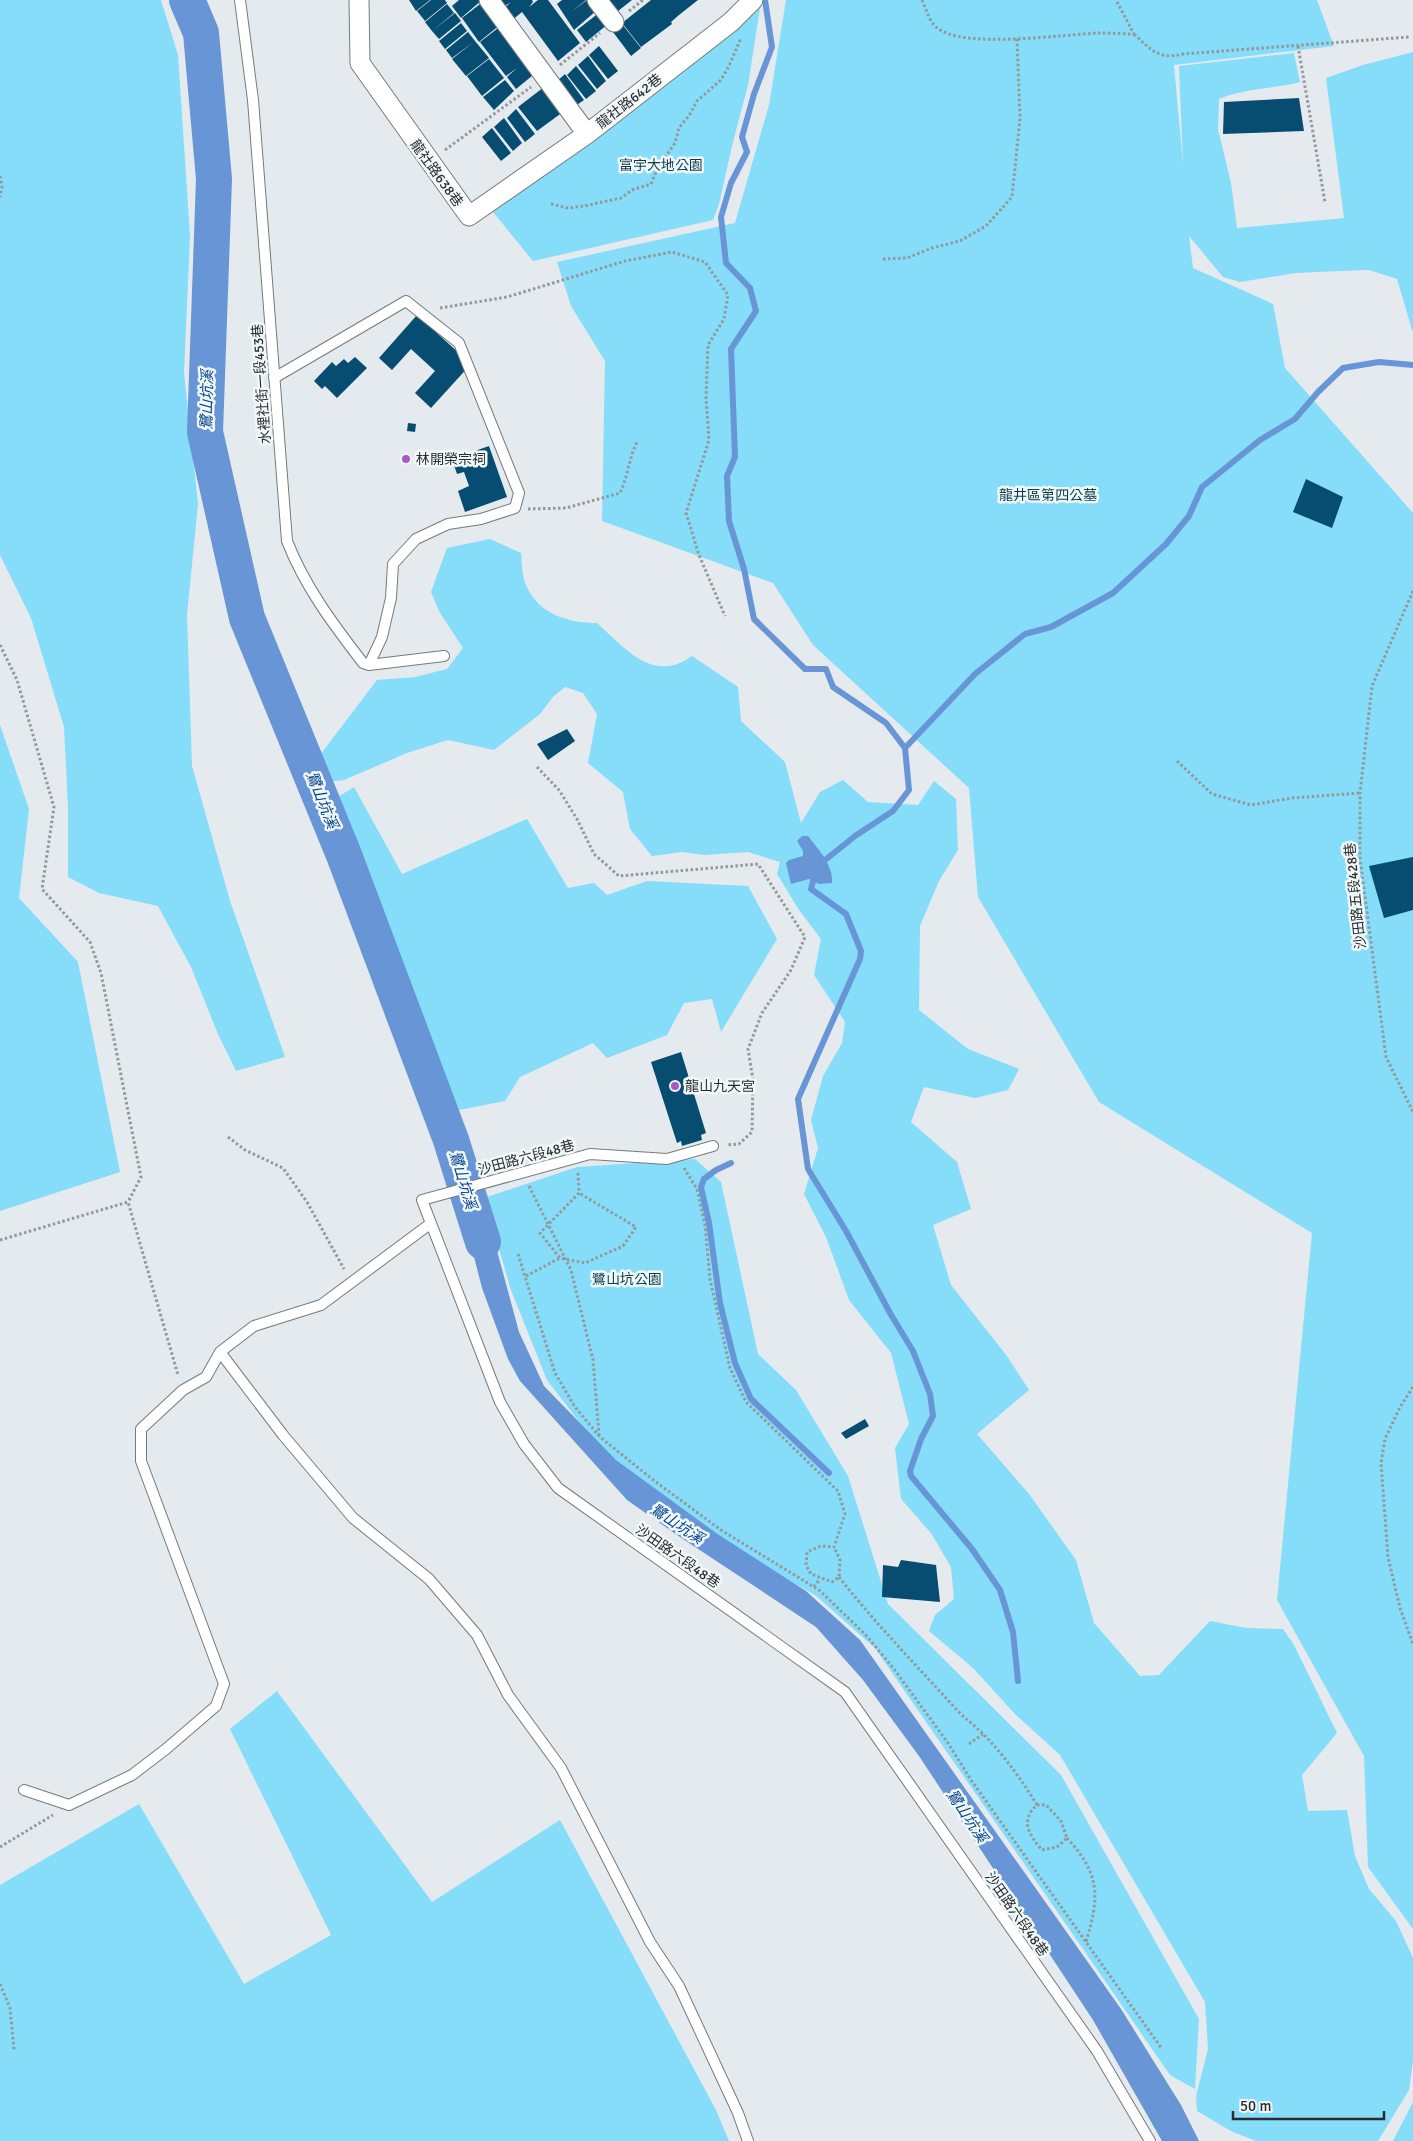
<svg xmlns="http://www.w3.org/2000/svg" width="1413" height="2141" font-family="Signika,'Noto Sans TC',sans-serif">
<rect width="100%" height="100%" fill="#e4eaed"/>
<path fill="#85ddf9" d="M0 0H161L178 55 190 236 184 373 198 504 187 615 192 766 230 901 285 1057 236 1071 218 1034 191 967 158 906 99 893 68 877V806L64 727 31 618 0 555Z
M786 0H1317L1334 46 1174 65 1183 165 1179 66 1294 53 1300 82C1273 89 1244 88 1219 99L1218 129 1231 183 1237 228 1344 218 1326 78 1363 65 1413 52V333L1397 279 1369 270 1339 271 1296 273 1240 282 1223 277 1189 236 1193 268 1273 304 1285 368 1413 513V1929L1368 1867 1364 1756 1277 1600 1312 1233 1099 1102 978 897 969 788 813 645 773 583 602 521 605 361 571 306 557 262 735 223 769 105Z
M760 8 748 85 732 146 719 204 713 220 533 261 493 212Z
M490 539 521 553C522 563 522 576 526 585 538 614 568 623 597 623 626 649 653 684 692 656L738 687 741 721 785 762 801 823 820 792 843 780 868 802 918 805 934 781 956 799 958 850 939 881 920 926 919 1010 968 1049 1019 1069 1008 1090 975 1098 924 1087 911 1122 957 1162 971 1209 933 1225 951 1285 1007 1356 1029 1390 977 1434 1029 1494 1076 1560 1094 1623 1140 1676 1159 1675 1210 1621 1246 1628 1283 1629 1294 1645 1337 1733 1302 1775 1308 1811 1347 1810 1355 1856 1369 1889 1396 1921 1413 1958V2061L1409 2090 1378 2141H1256L1231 2131 1197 2111 1196 2096 1208 2049 1205 2002 1060 1755 1015 1714 973 1668 929 1631 935 1615 954 1599 951 1567 931 1533 901 1499 895 1448 909 1424 891 1353 849 1300 826 1237 804 1194 818 1148 811 1120 823 1076 842 1043 845 1022 814 975 821 939 799 910 777 874 780 862 748 852 704 855 682 852 652 856 630 829 623 792 588 763 597 714 583 693 565 687 553 697 540 714 494 750 448 740 407 753 344 780 326 782 320 755 377 680 415 677 447 669 463 648 440 613 431 592 447 548Z
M0 725 29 809 19 898 78 962 120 1172 0 1211Z
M354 787 402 874 527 819 568 888 594 883 607 895 647 881 748 886 777 939 721 1032 712 999 684 1003 667 1035 607 1058 593 1043 520 1077 505 1101 454 1111 336 798Z
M695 1159 721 1182 758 1354 796 1390 848 1476 888 1604 1061 1775 1199 2019 1195 2089 1170 2075 875 1648 815 1595 716 1539 621 1476 547 1380 511 1290 484 1198 577 1167Z
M277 1691 432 1902 560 1820 716 2110 729 2141H0V1885L139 1804 244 1984 331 1935 230 1729Z
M1413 2102V2141H1393Z"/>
<path fill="#6895d5" d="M802 836H808C818 849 834 866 832 883L819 884 809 879 791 884 786 863 789 860 803 856V851L797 841Z
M468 1194 485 1224 496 1247 519 1332 544 1386 616 1460 716 1533 806 1591 860 1640 1121 2009 1181 2105 1199 2141H1162L1093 2020 919 1756 863 1680 816 1627 680 1537 627 1500 520 1381 508 1359 482 1288 465 1222Z"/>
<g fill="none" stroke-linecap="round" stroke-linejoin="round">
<path stroke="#6895d5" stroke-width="6" d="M765 0 772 47 754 94 742 137 747 152 731 183 721 217 726 263 750 288 756 311 731 349 735 457 727 476 729 521 744 569 754 619 805 669H826L833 687 886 723 905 748 909 790 893 811 855 836 819 865
M905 748 975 674 1025 634 1051 627 1113 593 1166 544 1189 516 1202 487 1260 440 1295 419 1318 392 1343 368 1379 362 1413 365
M815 874 811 889 846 914 861 951 860 959 798 1099 808 1169 846 1231 890 1313 913 1351 930 1394 933 1416 921 1439 910 1471 911 1476 972 1549 1000 1590 1013 1632 1018 1681
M731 1163 716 1170 704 1179 701 1187 709 1223 720 1303 735 1363 751 1399 829 1473"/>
<path stroke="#6895d5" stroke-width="36" d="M187 0 201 33 214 179 205 432 247 618 344 855 451 1140 483 1242"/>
</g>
<path fill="#074d71" d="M409 0H430L416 11Z
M431 0H445L447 3 425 21 417 11Z
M459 0H482L461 18 452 6Z
M498 0H532L533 2 529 7 538 0H548L580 43 558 61 522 12 511 21 503 9 511 2 503 7Z
M562 0H586L571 12 587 0 596 11 574 30 557 4Z
M604 0H632L613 15Z
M651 0H698L679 15 671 22 672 24 641 47 622 23Z
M484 1 501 24 479 42 462 18Z
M447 4 454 13 432 31 425 22Z
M600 12 608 24 586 42 577 30Z
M455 13 461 21 439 39 432 31Z
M461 23 467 31 445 49 439 41Z
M622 24 641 48 631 56 613 32Z
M502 25 538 71 516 89 507 77 517 68 506 76 480 42Z
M468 32 475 41 452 58 446 50Z
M475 41 489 58 466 76 452 59Z
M599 46 618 71 608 79 589 55Z
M588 56 606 81 597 89 578 65Z
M489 59 504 78 482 96 467 76Z
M576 66 596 91 586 99 567 75Z
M565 74 584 100 574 107 555 83Z
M505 80 514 91 494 110 483 97Z
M548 84 567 109 537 131 518 107Z
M1299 98 1304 131 1223 134 1224 102Z
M516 109 535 134 525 142 507 118Z
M504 118 522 143 513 151 494 127Z
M492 128 511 153 501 161 482 137Z
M417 315 471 364 431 408 415 393 435 371 411 349 392 370 379 358Z
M355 357 367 368 337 398 325 386 322 389 314 381 332 362 336 366 344 359 348 363Z
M408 423 416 424 415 432 407 431Z
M489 446 507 497 465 512 458 491 469 486 464 472 457 474 452 459Z
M1306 479 1343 497 1332 528 1293 512Z
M567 729 575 741 548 760 537 744Z
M1413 857V910L1384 918 1369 866Z
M681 1052 706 1133 701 1135 702 1140 682 1146 681 1141 677 1143 651 1062Z
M865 1419 869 1426 846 1439 841 1433Z
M901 1560 936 1565 940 1602 882 1597 883 1565 898 1567Z"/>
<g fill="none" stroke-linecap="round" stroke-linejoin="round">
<g stroke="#757b7d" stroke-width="12">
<path id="lane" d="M240 0 253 100 287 541C305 587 333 624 363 663L369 665 444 656
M274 378 406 301 459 343 519 493 515 508 481 519 448 524 416 539 393 564 391 598 382 637 369 665
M713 1146 667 1159 590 1154 422 1200 500 1402 524 1444 558 1488 845 1692 1097 2051 1150 2141
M220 1352 283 1435 353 1518 429 1579 477 1635 508 1695 561 1768 650 1942 679 1986 738 2113 748 2141
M24 1790 69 1805 132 1775 166 1749 216 1706 224 1684 141 1461V1429L183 1390 206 1377 220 1352 254 1326 321 1305 430 1224"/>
</g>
<g stroke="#757b7d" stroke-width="21">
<path id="street" d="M359 0 360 63 469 216 587 134 731 22 753 0
M489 0 587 134
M597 0 614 22"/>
</g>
<path stroke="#93989a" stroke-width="3" stroke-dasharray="2.5 2.5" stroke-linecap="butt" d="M922 0C926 8 929 21 936 27 961 50 1064 34 1100 33 1111 33 1123 34 1134 34L1116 0
M629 11 643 0
M1134 34C1151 50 1159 60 1183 54L1409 37
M1298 46 1325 202
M560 65 600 33
M445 150 531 87
M0 176 2 187 0 197
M551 204 568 208 584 206 621 198 632 190 651 184 657 169 675 143 679 128 690 114 697 101 721 80 729 66 741 38
M883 259 907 258 932 248 960 241 986 226 1012 197 1020 119 1017 38
M440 308 507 297 625 261 672 252 705 262 728 295 724 319 708 345 706 398 709 440 686 513 699 555 725 616
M528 509 566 508 620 493C628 476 629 458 637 442
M1413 591 1372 686 1360 793V858L1386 1057 1413 1112
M0 645 17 680 54 807 42 889 90 942 101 973 141 1177 128 1202
M1177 761 1212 794 1251 805 1292 798 1360 793
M537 767 559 790 577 819 594 854 619 876 758 864 805 937 791 970 762 1013 748 1049 753 1080 752 1132 739 1144 726 1145
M228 1137 245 1150 283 1168 307 1202 344 1269
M684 1168 697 1189 705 1225 710 1279 730 1368 746 1402 838 1491 845 1514 834 1547 821 1546 807 1552 806 1565 811 1574 832 1582 839 1577 840 1560 834 1547
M578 1173 579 1193 540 1233 560 1258 585 1263 623 1246 636 1227 579 1193
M529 1186 571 1270 593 1360 599 1435
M0 1240 128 1202 178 1375
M518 1254 555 1373 575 1407 600 1437 652 1479 721 1530 819 1590 865 1634 894 1669 948 1743 971 1780 1162 2049
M526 1276 560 1258
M1413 1387 1400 1407 1385 1439 1381 1463 1388 1557 1400 1608 1413 1644
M839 1577C875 1623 916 1665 956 1709 965 1719 977 1727 987 1738 1006 1758 1023 1782 1037 1805 1019 1821 1030 1836 1042 1850L1057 1847 1067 1838 1061 1821 1046 1805H1037
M814 1587 820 1579
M969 1744 983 1734
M1067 1838C1100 1874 1100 1896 1086 1942
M0 1847 53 1815
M0 1984 10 2008 14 2050"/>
<use href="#lane" stroke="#fff" stroke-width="10"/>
<use href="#street" stroke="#fff" stroke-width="19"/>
</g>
<g fill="#a558c9" stroke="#f1f8fa" stroke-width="2">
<circle cx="406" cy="459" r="5"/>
<circle cx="675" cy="1086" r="5"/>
</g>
<g text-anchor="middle" stroke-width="5" stroke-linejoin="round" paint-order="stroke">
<g font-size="14" fill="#2a2c2d" stroke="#f1f8fa">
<text transform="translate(629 101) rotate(-38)" y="5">龍社路642巷</text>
<text transform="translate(437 173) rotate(54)" y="5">龍社路638巷</text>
<text transform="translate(261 384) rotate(-94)" y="5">水裡社街一段453巷</text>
<text transform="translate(1355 896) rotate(-96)" y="5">沙田路五段428巷</text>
<text transform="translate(526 1157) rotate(-15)" y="5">沙田路六段48巷</text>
<text transform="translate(678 1556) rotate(35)" y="5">沙田路六段48巷</text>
<text transform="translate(1017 1914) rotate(55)" y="5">沙田路六段48巷</text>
</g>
<g font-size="14" fill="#0b3d4b" stroke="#f1f8fa">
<text x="661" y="170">富宇大地公園</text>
<text x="1048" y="500">龍井區第四公墓</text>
<text x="627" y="1284">鷺山坑公園</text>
</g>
<g font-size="14" fill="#2a2c2d" stroke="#f1f8fa" text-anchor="start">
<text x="416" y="464">林開榮宗祠</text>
<text x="685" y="1091">龍山九天宮</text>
</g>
<g font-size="15" font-style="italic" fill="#03418c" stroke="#f1f8fa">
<text transform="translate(207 400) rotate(-89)" y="5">鷺山坑溪</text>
<text transform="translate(322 800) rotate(68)" y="5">鷺山坑溪</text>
<text transform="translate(463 1180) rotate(73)" y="5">鷺山坑溪</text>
<text transform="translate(677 1524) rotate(33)" y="5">鷺山坑溪</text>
<text transform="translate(967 1816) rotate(56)" y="5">鷺山坑溪</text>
</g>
</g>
<path d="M1233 2111v8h151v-8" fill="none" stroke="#2a2c2d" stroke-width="2.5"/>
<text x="1240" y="2111" font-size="15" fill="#2a2c2d" stroke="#f1f8fa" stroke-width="4" paint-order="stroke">50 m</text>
</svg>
